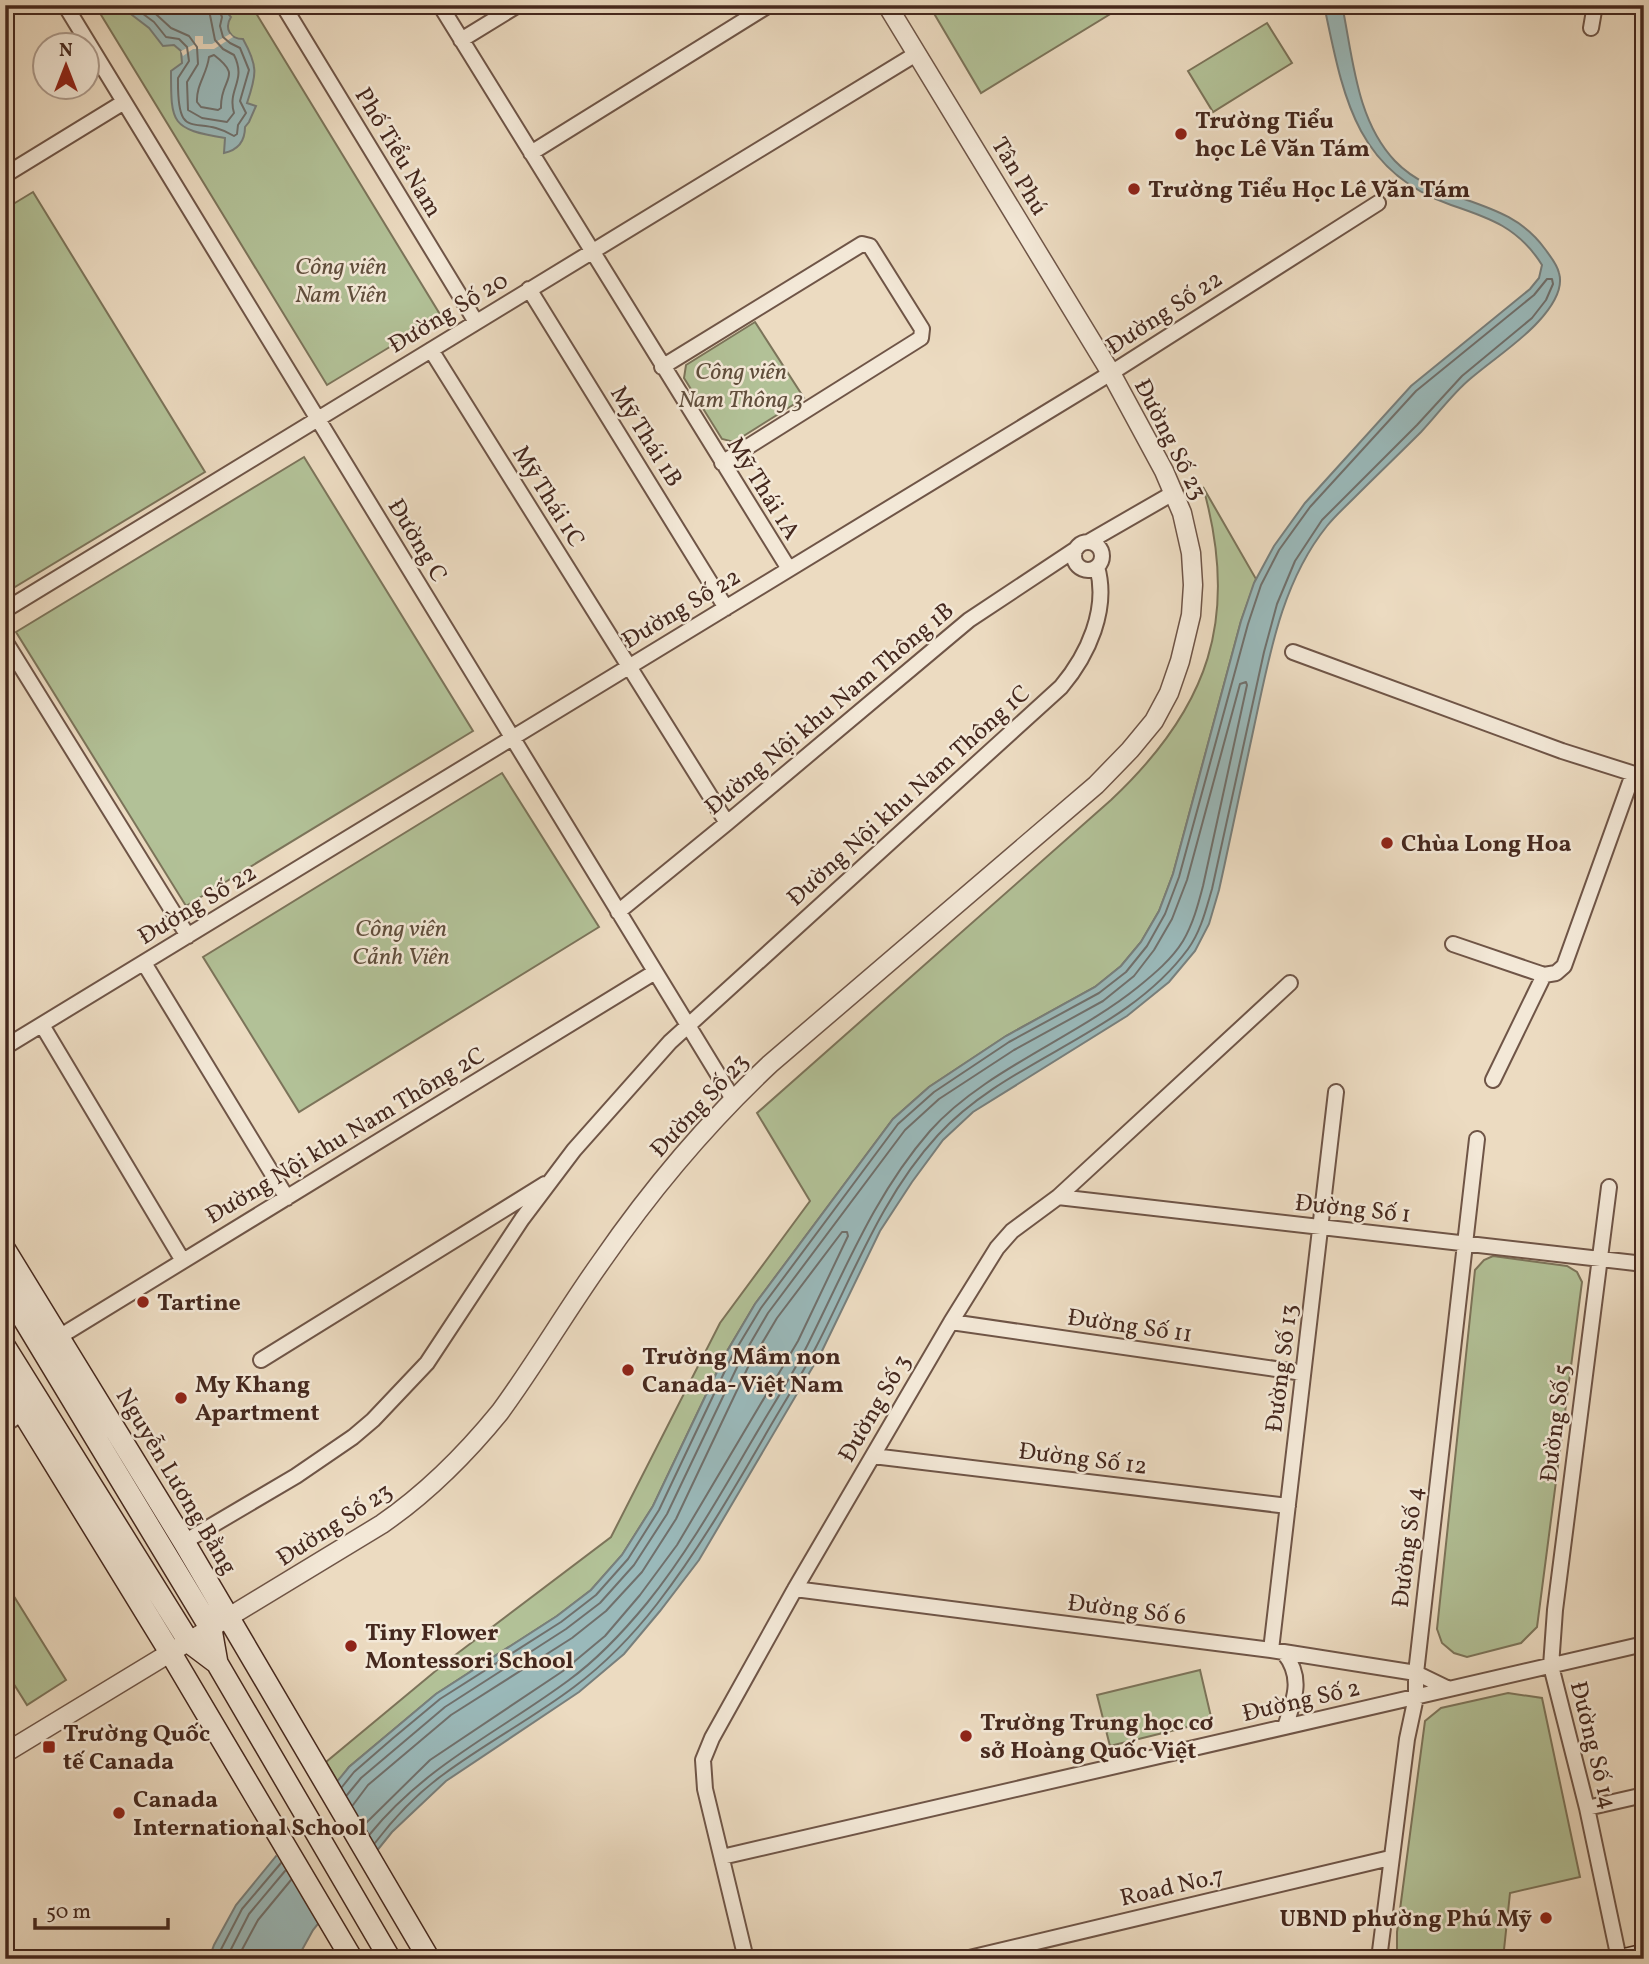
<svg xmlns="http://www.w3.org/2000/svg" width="1649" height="1964" font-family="Vollkorn,serif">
<rect width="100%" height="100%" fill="#ecdbc1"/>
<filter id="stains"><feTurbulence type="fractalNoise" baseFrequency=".00286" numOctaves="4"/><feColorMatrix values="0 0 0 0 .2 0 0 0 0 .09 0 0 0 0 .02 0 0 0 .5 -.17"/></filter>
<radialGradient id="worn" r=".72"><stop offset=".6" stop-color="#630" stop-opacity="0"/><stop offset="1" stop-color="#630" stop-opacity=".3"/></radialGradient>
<path fill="#b2c197" stroke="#7c745a" stroke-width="2" d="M95 5H251L441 316 327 385Z
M929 5H1125L981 93Z
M1267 23 1292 63 1213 112 1188 71Z
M33 192 205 472 5 593V209Z
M755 322 804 398 734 442 722 439 684 378 686 365Z
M304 457 473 731 186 906 16 632Z
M1203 487 1256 579 1241 621 1173 874 1159 911 1141 942 1121 966 1095 987 1006 1036 929 1087 893 1119 755 1304 726 1353 653 1506 622 1555 591 1590 557 1616 436 1694 349 1767 338 1782 326 1762 450 1659 611 1537 720 1323 810 1201 757 1113 1111 800C1209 708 1240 618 1203 487Z
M502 773 599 927 299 1112 203 957Z
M1493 1256 1567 1266 1577 1272 1582 1282 1537 1627 1521 1643 1467 1657 1454 1653 1442 1643 1437 1629 1475 1270 1484 1260Z
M5 1582 66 1680 27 1705 5 1670Z
M1200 1670 1212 1721 1110 1746 1097 1695Z
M1508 1693 1542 1698 1580 1877 1510 1893 1503 1959H1397V1932L1425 1721 1441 1708Z"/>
<path fill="#9ab9ba" stroke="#787f7c" stroke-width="2" d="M119 5H221L231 17C224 28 230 39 243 39 258 66 257 74 247 103L256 106 249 122 245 127C245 141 238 150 224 153L225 138C171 129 171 124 171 71L182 63 181 51 174 45 163 46 149 28Z
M1324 5H1342C1353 57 1356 120 1395 161 1438 206 1507 195 1545 249 1550 256 1557 264 1559 273 1564 290 1550 309 1538 322 1519 343 1492 360 1470 379 1452 394 1438 414 1421 432 1399 454 1376 476 1354 498 1345 507 1335 516 1327 526 1281 583 1269 658 1254 727 1242 782 1231 836 1219 890L1209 924 1195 951 1169 982 1127 1016 973 1112 943 1140 912 1182 880 1231 821 1353 699 1560 660 1611 624 1654 579 1692 446 1781 392 1832 313 1930 297 1959H209L214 1945 236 1905 349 1767 436 1694 557 1616 591 1590 622 1555 653 1506 726 1353 755 1304 893 1119 929 1087 1006 1036 1095 987 1121 966 1141 942 1159 911 1173 874 1241 621 1254 583 1274 546 1305 503 1411 386 1530 289 1539 278 1542 265C1519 228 1490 218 1451 205 1354 171 1343 94 1324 5Z"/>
<path fill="#ecdbc1" d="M230 34 233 37 214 49H193L183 56 181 51 195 44V36H203V44H212Z
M336 1778 380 1853 320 1927 275 1853Z"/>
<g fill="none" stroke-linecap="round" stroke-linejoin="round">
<path stroke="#70706c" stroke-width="2" d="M131 5 154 22 166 37 179 39 187 47 189 61 178 78C177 147 196 112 234 136L237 134 238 125 246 113 240 101 249 70 240 48 230 43 223 37 220 26 222 17 217 5
M146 5 171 28 189 36 197 47 198 64 187 82 188 110 202 118 227 122 234 113C227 89 247 81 234 55L223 49 215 40 208 5
M214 55C244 78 220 77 221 108L218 110 201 107 197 102C196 85 207 74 209 57Z
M342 1787 354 1772 392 1739 440 1699 561 1622 596 1595 628 1559 659 1510 732 1356 761 1308 898 1124 934 1092 1009 1042 1099 993 1126 972 1147 946 1165 914 1179 877 1248 624 1261 585 1279 550 1310 507 1416 391 1534 295 1547 279H1552L1553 284 1546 300 1532 318 1462 376 1417 425 1322 520 1295 561 1277 604 1264 652 1212 889C1206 909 1201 931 1188 949 1125 1035 1009 1058 938 1135 881 1197 853 1276 815 1349 799 1380 780 1409 763 1439 730 1496 697 1552 657 1604 633 1635 606 1663 574 1687 533 1718 486 1743 444 1774 419 1792 394 1818 375 1843
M347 1795 361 1778 445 1707 566 1629 600 1603 634 1565 667 1514 740 1361 768 1313 905 1130 939 1099 1014 1050 1103 1001 1134 976 1154 950 1172 919 1187 880 1240 684 1246 682 1247 685 1203 886C1198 905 1193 924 1183 941 1172 959 1154 974 1138 987 1075 1038 983 1071 930 1131 875 1194 845 1270 808 1344 792 1376 771 1408 753 1439 720 1495 688 1552 647 1603 624 1631 599 1658 569 1680 499 1732 426 1765 370 1834
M353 1805 368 1785 451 1715 572 1638 606 1611 642 1572 676 1519 749 1365 777 1318 842 1232H847L848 1236 798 1341 677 1545 640 1595 605 1636 563 1671 430 1760 364 1825
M216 1959 242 1909 281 1863
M226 1959 249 1914 285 1871
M237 1959 258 1920 291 1880"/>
<g stroke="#6f5547" stroke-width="18">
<path id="minor" d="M65 5 733 1099
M283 5 476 322
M440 5 789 569
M1591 28 1595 5
M461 40 518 5
M531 153 769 5
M5 175 124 102
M529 289 726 608
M431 350 727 823
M662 367 862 244 870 246 922 329 921 338 722 463
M1090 541 1175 492
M1074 556a14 14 0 1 1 28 0a14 14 0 1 1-28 0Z
M5 610 916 54
M5 641 188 936
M1293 652 1562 751 1644 777
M618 912 727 823 969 620 1076 549
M1453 944 1544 975 1556 973 1564 966 1633 774
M144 963 287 1198
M42 1025 183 1261
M5 1047 1111 373 1378 203
M1493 1080 1544 975
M1609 1187 1555 1610 1551 1666 1587 1808 1619 1959
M1058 1197 1644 1264
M951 1322 1303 1373
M59 1337 655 972
M261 1360 545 1184
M5 1424 28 1410
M873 1456 1288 1506
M184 1542 296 1476 353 1437 373 1420 427 1363 522 1219 574 1150 670 1042 1061 687C1088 655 1109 609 1097 567
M795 1589 1271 1650 1416 1673 1449 1689
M1271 1650 1336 1092
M1284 1653C1304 1678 1294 1700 1285 1727
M1587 1808 1644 1795
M722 1857 1644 1644
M746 1959 705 1789 703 1760 712 1738 795 1589 951 1322 997 1248 1012 1231 1058 1197 1290 983
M965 1959 1390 1858
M1379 1959 1407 1739 1416 1697V1673L1477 1139"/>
</g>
<g stroke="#6f5547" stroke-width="21">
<path id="tertiary" d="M5 1753 382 1524C427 1493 465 1455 500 1412 536 1363 566 1311 601 1262 650 1191 707 1123 770 1064L1096 785 1130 750 1154 721 1169 693 1180 661 1191 615 1193 585 1191 553 1182 513 1164 471 1111 373 887 5"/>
</g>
<g stroke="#45281e" stroke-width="24">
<path id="secondary" d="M5 1250 184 1542 429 1959
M5 1288 211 1629 217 1663 390 1959
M5 1347 189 1642 217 1663
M5 1383 170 1652 352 1959
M1627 1959 1644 1955"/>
</g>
<use href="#minor" stroke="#f3e8d7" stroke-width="14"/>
<use href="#tertiary" stroke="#f3e8d7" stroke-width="18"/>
<use href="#secondary" stroke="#f3e8d7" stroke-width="21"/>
</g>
<g fill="#8f2418" stroke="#f3e8d7" stroke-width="2.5">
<circle cx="1181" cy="134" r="7"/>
<circle cx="1134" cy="189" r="7"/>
<circle cx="1387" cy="843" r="7"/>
<circle cx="143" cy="1302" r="7"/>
<circle cx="628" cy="1370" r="7"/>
<circle cx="181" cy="1398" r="7"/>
<circle cx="351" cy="1646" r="7"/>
<circle cx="966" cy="1736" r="7"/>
<rect x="42" y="1740" width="14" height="14" rx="3.5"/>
<circle cx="119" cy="1813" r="7"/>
<circle cx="1546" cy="1918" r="7"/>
</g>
<g text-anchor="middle" stroke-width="5" stroke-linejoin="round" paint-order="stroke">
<g font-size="24" font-weight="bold" fill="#45281e" stroke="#f3e8d7" text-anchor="start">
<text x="1195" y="128">Trường Tiểu<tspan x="1195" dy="28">học Lê Văn Tám</tspan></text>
<text x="1148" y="197">Trường Tiểu Học Lê Văn Tám</text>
<text x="1401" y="851">Chùa Long Hoa</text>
<text x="157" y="1310">Tartine</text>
<text x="642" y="1364">Trường Mầm non<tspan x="642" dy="28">Canada- Việt Nam</tspan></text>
<text x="195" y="1392">My Khang<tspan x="195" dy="28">Apartment</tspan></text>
<text x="365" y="1640">Tiny Flower<tspan x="365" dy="28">Montessori School</tspan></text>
<text x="980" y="1730">Trường Trung học cơ<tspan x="980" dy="28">sở Hoàng Quốc Việt</tspan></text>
<text x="63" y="1741">Trường Quốc<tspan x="63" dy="28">tế Canada</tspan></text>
<text x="133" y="1807">Canada<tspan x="133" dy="28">International School</tspan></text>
<text x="1532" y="1926" text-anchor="end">UBND phường Phú Mỹ</text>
</g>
<g font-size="24" fill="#45281e" stroke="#f3e8d7">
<text transform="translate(399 152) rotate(59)" y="8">Phố Tiểu Nam</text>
<text transform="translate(1020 176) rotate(59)" y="8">Tân Phú</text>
<text transform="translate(448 312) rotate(-31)" y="8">Đường Số 20</text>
<text transform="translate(1164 312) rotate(-33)" y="8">Đường Số 22</text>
<text transform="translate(647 436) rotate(58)" y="8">Mỹ Thái 1B</text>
<text transform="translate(1171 439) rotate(63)" y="8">Đường Số 23</text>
<text transform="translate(764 488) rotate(58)" y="8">Mỹ Thái 1A</text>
<text transform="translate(549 496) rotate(58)" y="8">Mỹ Thái 1C</text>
<text transform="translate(418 540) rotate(59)" y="8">Đường C</text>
<text transform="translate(681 608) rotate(-31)" y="8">Đường Số 22</text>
<text transform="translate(829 708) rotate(-40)" y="8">Đường Nội khu Nam Thông 1B</text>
<text transform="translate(908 795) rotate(-42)" y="8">Đường Nội khu Nam Thông 1C</text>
<text transform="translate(197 904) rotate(-31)" y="8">Đường Số 22</text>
<text transform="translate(699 1105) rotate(-47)" y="8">Đường Số 23</text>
<text transform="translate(345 1135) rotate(-31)" y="8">Đường Nội khu Nam Thông 2C</text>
<text transform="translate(1353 1208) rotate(6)" y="8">Đường Số 1</text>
<text transform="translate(1130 1325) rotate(8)" y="8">Đường Số 11</text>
<text transform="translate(1281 1368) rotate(-83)" y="8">Đường Số 13</text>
<text transform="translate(874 1408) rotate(-60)" y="8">Đường Số 3</text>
<text transform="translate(1555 1423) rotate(-83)" y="8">Đường Số 5</text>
<text transform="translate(1083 1458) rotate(7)" y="8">Đường Số 12</text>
<text transform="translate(177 1481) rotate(59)" y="8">Nguyễn Lương Bằng</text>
<text transform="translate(334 1524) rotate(-33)" y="8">Đường Số 23</text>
<text transform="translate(1407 1547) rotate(-83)" y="8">Đường Số 4</text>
<text transform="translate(1127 1609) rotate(7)" y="8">Đường Số 6</text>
<text transform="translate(1301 1700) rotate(-13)" y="8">Đường Số 2</text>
<text transform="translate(1594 1745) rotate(76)" y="8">Đường Số 14</text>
<text transform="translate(1172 1886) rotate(-13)" y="8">Road No.7</text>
</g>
<g font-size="24" font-style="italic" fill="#604e3c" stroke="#f3e8d7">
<text x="341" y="274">Công viên<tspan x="341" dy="28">Nam Viên</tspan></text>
<text x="741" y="379">Công viên<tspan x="741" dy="28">Nam Thông 3</tspan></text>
<text x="401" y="936">Công viên<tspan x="401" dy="28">Cảnh Viên</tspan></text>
</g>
</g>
<rect width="1649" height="1964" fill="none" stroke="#ecdbc1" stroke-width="28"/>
<rect x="7" y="7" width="1635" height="1950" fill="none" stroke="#45281e" stroke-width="3.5"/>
<rect x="14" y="14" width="1621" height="1936" fill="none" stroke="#45281e" stroke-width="2"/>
<g transform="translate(66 66)"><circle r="33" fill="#f3e8d7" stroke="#ad9b8d" stroke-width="2"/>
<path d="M0-5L12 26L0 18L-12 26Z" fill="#8f2418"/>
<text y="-10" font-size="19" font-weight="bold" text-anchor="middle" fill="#45281e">N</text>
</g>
<path d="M35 1918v10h133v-10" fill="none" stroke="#45281e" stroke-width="3.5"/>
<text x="46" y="1918" font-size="21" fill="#45281e" stroke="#f3e8d7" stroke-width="5" paint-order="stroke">50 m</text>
<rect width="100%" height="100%" filter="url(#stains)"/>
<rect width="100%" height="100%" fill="url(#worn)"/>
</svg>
